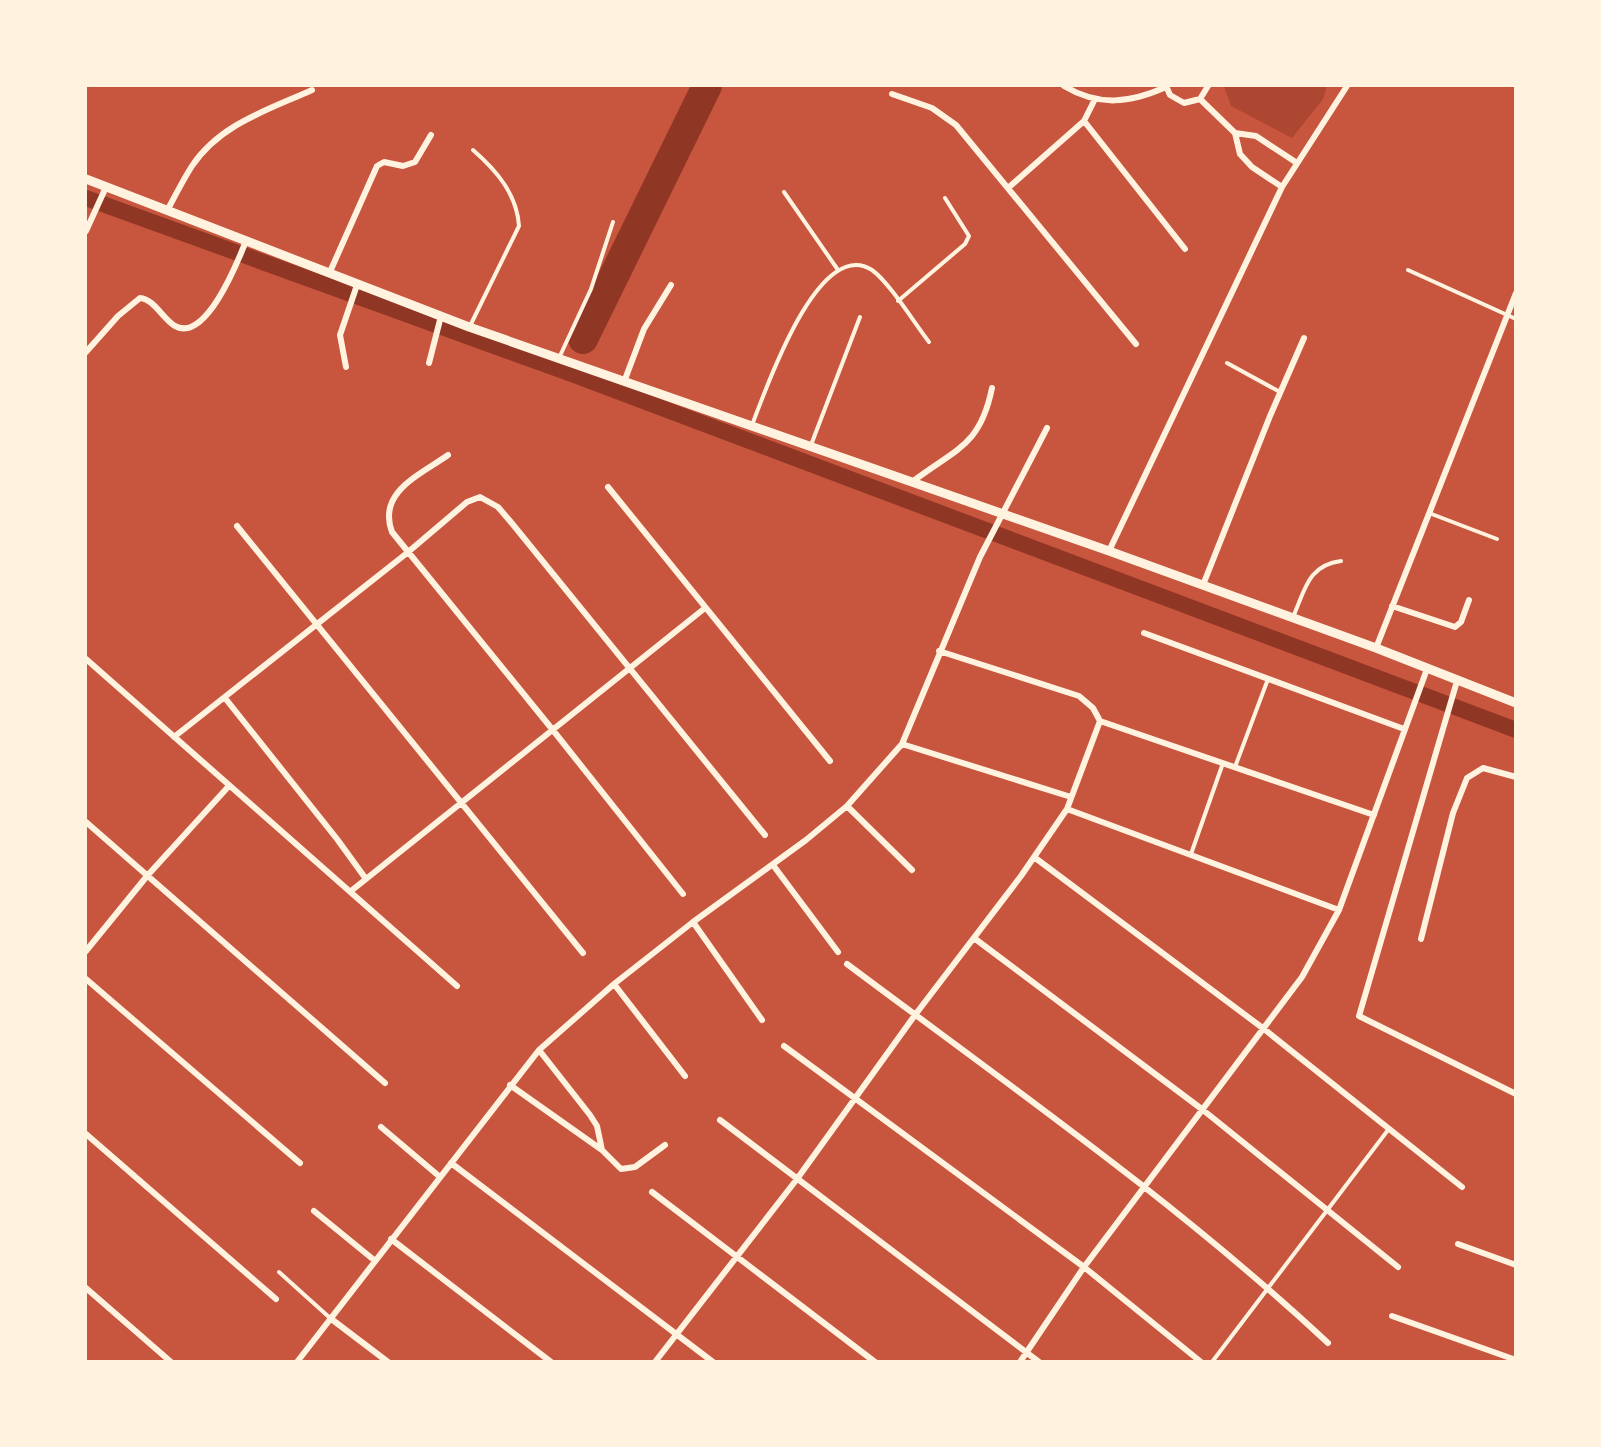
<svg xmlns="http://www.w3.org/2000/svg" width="1601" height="1447" font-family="Montserrat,sans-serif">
<rect width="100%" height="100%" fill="#c8553d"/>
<path fill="#ae4732" d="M1224 86H1327L1323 99 1292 138 1231 106Z"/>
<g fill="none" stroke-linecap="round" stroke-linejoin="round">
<path stroke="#8f3625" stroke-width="16" d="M86 198 569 373 1516 730"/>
<path stroke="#8f3625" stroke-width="30" d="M583 339 707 86"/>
<path stroke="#fff3e0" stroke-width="4" d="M784 192 838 270
M1408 270 1516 319
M898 301 965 244 969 236 945 198
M470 326 519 226C517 194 496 170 473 150
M559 358 591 289 613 222
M1227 363 1280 392
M752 425C765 392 818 235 872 270 889 282 915 324 929 342
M811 445 860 317
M1429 513 1497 539
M1293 617C1305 590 1308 565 1341 561
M1235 767 1268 679
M1191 854 1223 763
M279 1272 330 1318
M1212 1362 1388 1130"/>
<path stroke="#fff3e0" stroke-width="6" d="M1064 86C1099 107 1130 103 1166 87
M1166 86 1170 95 1184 103 1200 99 1208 86
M892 94 932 108 956 125 1136 344
M1200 99 1235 133 1240 154 1252 167 1282 187
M1084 121 1185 249
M1235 133 1256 136 1297 163
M1008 188 1084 121 1095 99
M167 211C175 196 183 180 192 166 220 124 268 110 312 90
M86 231 106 187
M329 274 377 166 384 162 403 166 415 162 431 135
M86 352 118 316 140 298C154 299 163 319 175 326 206 343 238 261 246 241
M429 363 441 316
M346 367 340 335 357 285
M624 382 644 329 671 285
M448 455C420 475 377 492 392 532L552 729 683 894
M912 482C955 449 980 447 992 388
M608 487 830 761
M237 526 583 953
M1109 551 1282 187 1347 86
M1203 585 1270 416 1304 338
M1392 606 1455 627 1461 622 1469 600
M1144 633 1404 729
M1376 648 1516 293
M939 651 1079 696 1093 708 1100 721 1374 815
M86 659 457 986
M1457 681 1359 1016 1516 1094
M225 698 337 839 366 879
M174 737 407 553 467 502 480 497 498 507 510 521 765 835
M902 744 1071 797
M847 806 912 870
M1067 809 1339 910
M86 822 385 1083
M1034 857 1264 1029 1462 1187
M773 865 838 952
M351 891 705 608
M693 922 762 1020
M974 938 1203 1110 1398 1267
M1421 939 1453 813 1467 778 1483 768 1516 777
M86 951 147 876 228 787
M847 964C1010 1086 1179 1204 1328 1343
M86 979 300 1163
M614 984 685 1076
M784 1046 1084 1267 1201 1362
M539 1050 590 1115 597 1126 602 1150
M510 1085 602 1150 621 1169 635 1167 665 1145
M720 1120 1039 1362
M381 1127 440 1177
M86 1134 276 1299
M451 1163 713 1362
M652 1192 875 1362
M314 1211 374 1260
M391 1239 551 1362
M1458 1244 1516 1265
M86 1288 171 1362
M1392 1316 1516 1360
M330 1318 388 1362
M297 1362 539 1050 614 984 693 922 806 840 847 806 902 744 980 557 1047 428
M655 1362 797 1179 915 1015 1021 876 1067 809 1100 721
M1020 1362 1084 1267 1302 977 1339 910 1427 669"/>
<path stroke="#fff3e0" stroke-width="9" d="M86 179 469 327 1109 551 1376 648 1516 703"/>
</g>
<rect width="1601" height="1447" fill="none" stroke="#fff3e0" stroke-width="174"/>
</svg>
